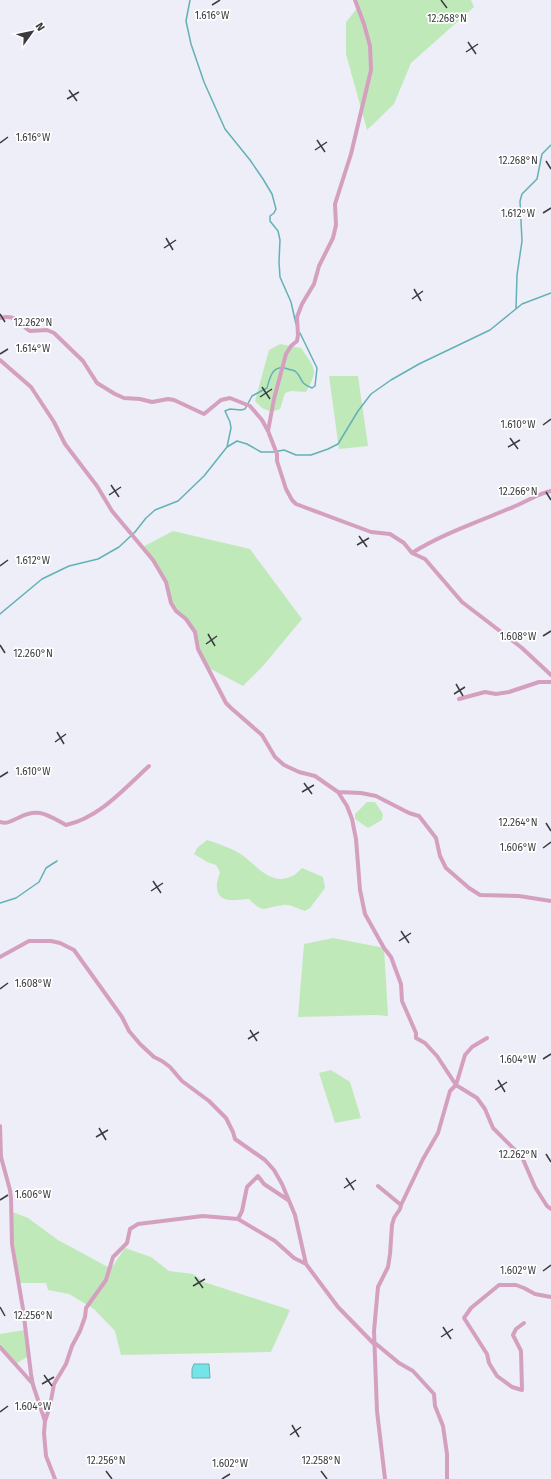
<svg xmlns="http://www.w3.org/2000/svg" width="551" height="1479" font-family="'Fira Sans',sans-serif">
<rect width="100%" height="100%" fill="#edeef7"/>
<path fill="#c0e9b9" d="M357 0H471L474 7 411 63 394 104 367 130 346 54V22L359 6Z
M280 344 301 348C315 368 319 370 306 392L291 391 285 393 280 409C269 414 262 409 255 401L269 350Z
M329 376H358L368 446 339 449Z
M173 531 250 549 302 619 263 666 243 686 209 668 198 649 194 628 173 607 162 572 141 548Z
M367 802H375L383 814 382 820 368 828 355 819V814Z
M207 840C219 844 232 848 242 855 256 865 272 887 292 876 296 875 299 870 302 868L323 877 325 888 310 908 305 911C298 909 290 904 283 905 264 907 265 915 249 899 237 900 218 904 217 888 216 883 219 876 220 872L216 865 207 862 194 854 197 848Z
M333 938 384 948 388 1016 376 1015 298 1017 304 944Z
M331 1070 350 1082 361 1118 335 1123 319 1073Z
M10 1211 28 1218 58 1240 106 1266 112 1267 125 1248 151 1257 169 1271 193 1274 204 1282 290 1310 271 1352 121 1355 115 1331 94 1309 69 1294 48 1290 46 1283H19Z
M25 1330 29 1356 15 1364 0 1346V1334Z"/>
<path fill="#74e4e9" stroke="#63b1b6" d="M194 1364H209L210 1378H192V1369Z"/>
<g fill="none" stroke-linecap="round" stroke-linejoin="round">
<path stroke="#63b1b6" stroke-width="1.5" d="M190 0 186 21 191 44 204 82 225 129 250 160 263 179 272 194 276 209 274 213 270 216V221L278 231 280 240 279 262 280 277 291 302 296 324
M516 308 517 275 522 241 520 201 522 194 537 179 542 154 551 145
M227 447 231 428 230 422 225 411 230 409 241 410 245 409 252 396 267 388C270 376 273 364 288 369 290 370 293 370 295 371 303 377 298 383 312 388L315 386 317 368 300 333
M0 614 42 579 69 566 98 559 119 547 135 532 146 518 155 510 178 501 204 476 227 447 237 441 247 444 261 452H273L284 450 296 455H311L328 449 338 444 358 411 371 394 391 380 419 364 490 330 522 304 551 293
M0 903 16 898 39 882 46 868 57 861"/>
<path stroke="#d5a0bf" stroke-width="4" d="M0 318C8 316 16 317 22 324 25 327 26 329 30 331L47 330 54 333 83 361 97 383 115 394 124 398 140 399 152 402 168 399 174 400 204 414 221 400 230 398 250 406 262 420 268 431 277 454V461L286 489 292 500 296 504 371 532 390 534 404 543 412 553 425 559 462 602 522 648 551 675
M0 360 31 387 54 422 65 444 97 486 112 511 153 560 166 582 171 603 176 611 186 619 195 632 198 649 226 703 231 708 262 735 275 757 284 765 299 772 315 776 338 792 361 793 376 796 409 813 419 816 436 838 440 856 446 868 469 888 480 895 519 896 551 901
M268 431 274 399 286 354 291 346 297 341 298 335 297 317 302 304 314 284 319 266 333 238 336 225 335 204 351 154 371 70 370 46 364 24 355 0
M412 553C442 534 476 523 508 509 523 504 536 494 551 491
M459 699 485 692 496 694 509 692 539 682H551
M338 792 347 806 352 819 356 839 360 890 365 914 384 948 391 957 401 984 402 1001 416 1033V1038L425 1043 437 1056 456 1085 477 1098 485 1109 493 1128 522 1157 535 1187 547 1206 551 1209
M0 822C8 824 11 821 18 818 39 807 47 815 66 825 99 818 125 788 149 766
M0 957 29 941H51L60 943 74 950 122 1017 129 1031 140 1044 154 1057 162 1061 170 1067 182 1081 209 1101 226 1118 233 1132 235 1139 265 1160 274 1170 282 1184 295 1215 306 1264 338 1307 375 1345
M0 1126 1 1157 10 1190 11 1198 12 1244 23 1309 31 1374 33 1385 45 1421 44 1433 46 1456 55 1479
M378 1186 401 1205 400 1209 394 1218 392 1225 390 1254 388 1267 378 1287 374 1331 377 1411 385 1479
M401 1205 423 1159 438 1133 450 1091 456 1085 465 1055 472 1047 487 1038
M238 1219 242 1211 247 1187 258 1176 264 1184 288 1200
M524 1323 516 1329 513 1335 521 1351 522 1390 512 1387 497 1376 489 1363 487 1354 464 1318 471 1308 499 1285H516L524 1288 535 1294 551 1297
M375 1343 399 1363 413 1371 434 1394 435 1406 443 1426 447 1454V1479
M0 1347 33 1384
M45 1421 50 1406 54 1384 66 1364 72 1346 80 1331 85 1317 86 1308 106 1280 113 1257 127 1243 130 1229 138 1224 203 1216 238 1219 275 1241 294 1258 306 1264"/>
</g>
<path fill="none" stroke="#3b3b3f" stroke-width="1.5" d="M441 0 447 8M212 5 220 0M468 42 476 54M466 52 478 44M69 90 77 101M67 99 79 92M317 140 325 152M0 143 8 137M315 150 327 142M546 161 551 169M543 213 551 208M166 238 173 250M164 248 176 240M414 289 421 301M412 299 423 291M0 314 5 322M0 354 8 349M262 387 270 399M260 397 272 389M543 425 551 419M510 438 518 449M508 447 520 440M111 485 119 497M546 492 551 500M109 495 121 487M359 536 367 547M357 545 369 538M0 566 8 560M208 634 215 646M543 636 551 631M206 644 217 636M0 645 5 653M456 684 463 696M454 694 465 687M57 732 64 744M55 742 66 734M0 777 8 772M304 783 312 794M302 792 314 785M546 823 551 831M543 848 551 842M153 881 161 893M151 891 163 883M401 931 409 943M399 941 411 933M0 989 8 983M250 1030 257 1041M248 1039 259 1032M543 1059 551 1054M498 1080 505 1092M495 1090 507 1082M99 1128 106 1140M96 1137 108 1130M546 1154 551 1162M346 1178 354 1190M344 1188 356 1180M0 1200 8 1195M543 1271 551 1265M195 1277 203 1288M193 1286 205 1279M0 1307 5 1316M443 1327 451 1339M441 1337 453 1329M44 1375 52 1386M42 1384 54 1377M0 1412 8 1406M292 1425 299 1437M290 1435 301 1427M106 1471 112 1479M321 1471 327 1479M222 1479 230 1474"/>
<g font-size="10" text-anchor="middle" fill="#3b3b3f" stroke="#fff" stroke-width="3.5" stroke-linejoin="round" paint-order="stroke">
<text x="212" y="19">1.616°W</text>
<text x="447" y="22">12.268°N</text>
<text x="33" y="141">1.616°W</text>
<text x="518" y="164">12.268°N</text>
<text x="518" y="217">1.612°W</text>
<text x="33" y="326">12.262°N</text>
<text x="33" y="352">1.614°W</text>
<text x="518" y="428">1.610°W</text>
<text x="518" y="495">12.266°N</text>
<text x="33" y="564">1.612°W</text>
<text x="518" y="640">1.608°W</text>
<text x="33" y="657">12.260°N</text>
<text x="33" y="775">1.610°W</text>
<text x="518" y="826">12.264°N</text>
<text x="518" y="851">1.606°W</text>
<text x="33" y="987">1.608°W</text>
<text x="518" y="1063">1.604°W</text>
<text x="518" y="1158">12.262°N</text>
<text x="33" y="1198">1.606°W</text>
<text x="518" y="1274">1.602°W</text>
<text x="33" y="1319">12.256°N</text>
<text x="33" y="1410">1.604°W</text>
<text x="106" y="1464">12.256°N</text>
<text x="321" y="1464">12.258°N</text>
<text x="230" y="1467">1.602°W</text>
</g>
<g transform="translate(32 32) rotate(57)" stroke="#ffffff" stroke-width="3" paint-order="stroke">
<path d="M0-3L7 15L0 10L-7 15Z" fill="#3b3b3f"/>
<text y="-6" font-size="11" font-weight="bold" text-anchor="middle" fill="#3b3b3f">N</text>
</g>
</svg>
